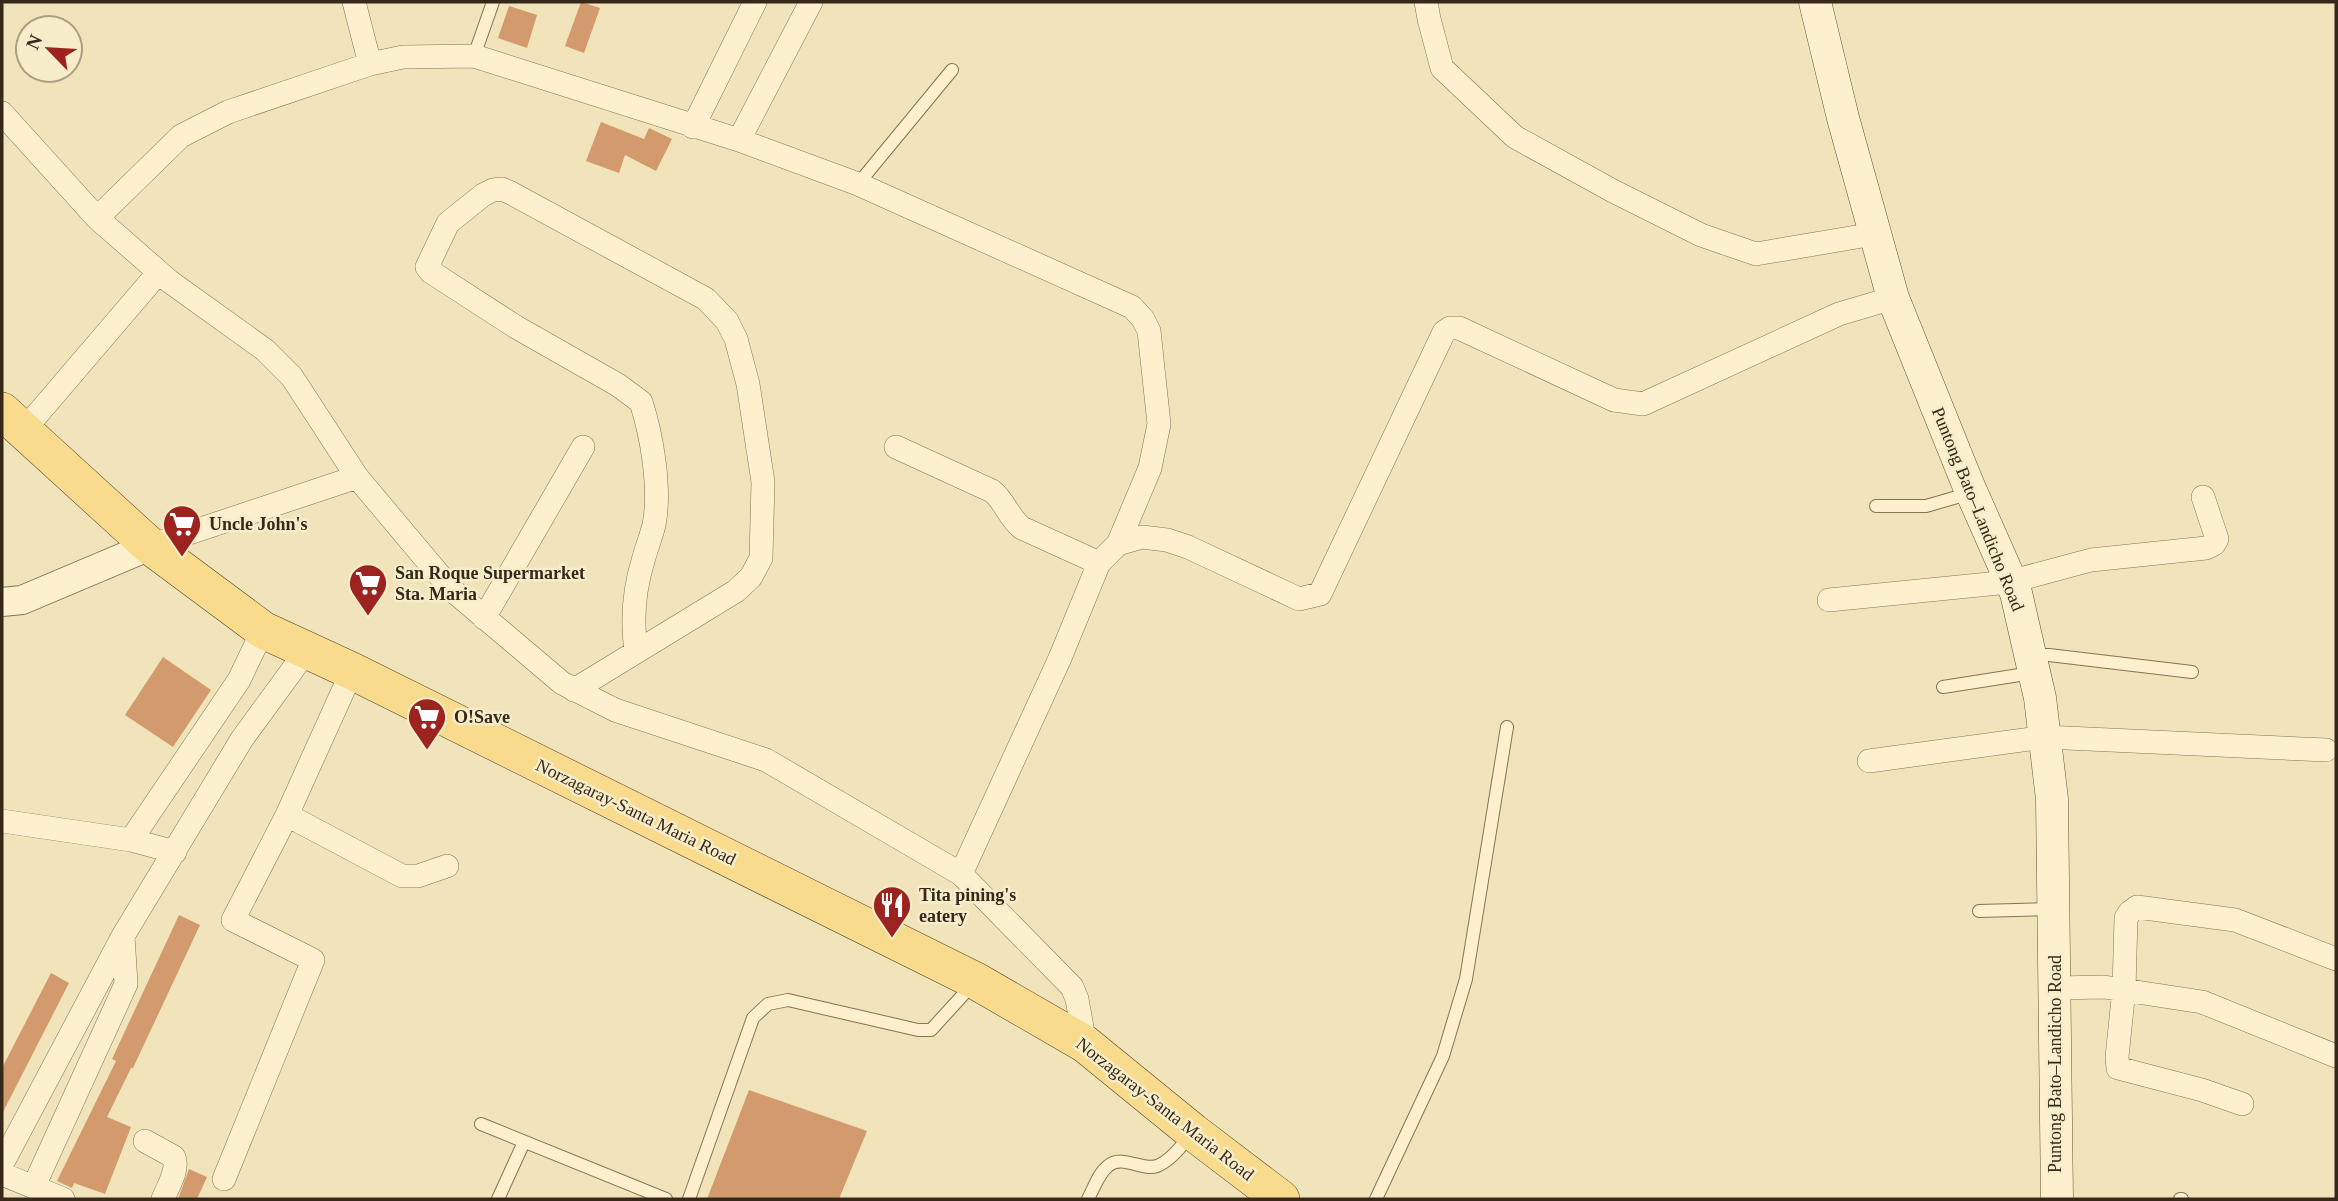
<svg xmlns="http://www.w3.org/2000/svg" width="2338" height="1201" font-family="'Times New Roman',serif">
<rect width="100%" height="100%" fill="#f1e3ba"/>
<path fill="#d39b6d" d="M581 2 600 8 584 53 565 46Z
M509 6 537 15 527 48 498 38Z
M601 122 644 139 649 128 672 139 656 171 625 155 619 173 586 161Z
M163 657 211 690 173 747 125 715Z
M179 915 200 925 133 1068H131L107 1117 131 1127 105 1194 74 1183 72 1188 57 1181 116 1061 112 1059Z
M51 973 69 983 2 1114V1068Z
M749 1090 867 1131 839 1199H707Z
M189 1169 207 1177 197 1199H178Z"/>
<g fill="none" stroke-linecap="round" stroke-linejoin="round">
<g stroke="#897253" stroke-width="14">
<path id="service" d="M474 56 493 2
M858 184 952 70
M1876 506H1926L1971 493
M2031 655H2049L2192 672
M1943 687 2032 673
M1979 911 2052 909
M481 1124 666 1199
M498 1199 524 1142
M689 1199 753 1018 768 1004 788 1000 918 1030H931L973 984
M1088 1199C1094 1188 1098 1174 1108 1166 1122 1154 1142 1171 1157 1166 1170 1161 1182 1146 1190 1135
M1376 1199 1443 1056 1466 979 1507 727
M2180 1199H2182"/>
</g>
<g stroke="#897253" stroke-width="24">
<path id="minor" d="M354 2 370 64
M1426 2 1429 19 1442 68 1515 137 1613 191 1701 235 1756 254 1874 234
M2 113 97 218 181 136 228 112 370 64 403 57 474 56 739 140 858 184 1132 307 1143 319 1149 331 1159 424 1150 468 1118 544
M693 127 755 2
M739 140 811 2
M97 218 169 281 265 350 292 377 357 477 451 589 562 683 615 710 766 760 961 874 1072 987 1077 999 1085 1044
M23 431 159 272
M896 447 992 491C1005 501 1008 517 1022 528L1099 563 1060 658 961 874
M150 546 357 477
M1099 563 1118 544 1142 537 1167 540 1188 547 1299 599 1320 594 1444 332 1450 328H1459L1614 400 1643 404 1839 314 1893 298
M1829 600 2009 582 2091 560 2206 548 2214 544 2217 539 2203 497
M484 618 583 447
M574 690 736 591 751 577 761 558 763 482 748 384 736 339 727 321 706 299 511 193 502 189 493 190 483 195 448 223 427 267 431 272 516 327 618 385 641 402C652 436 661 489 654 525 651 537 646 549 643 561 634 590 632 623 636 652
M1869 761 2045 737 2326 750
M287 815 402 876H418L447 866
M2 821 131 840 175 852
M131 840 239 680 263 630
M2055 988 2104 987 2202 1002 2336 1056
M2242 1104 2202 1090 2118 1068 2117 1057 2124 989 2126 918 2130 912 2137 907 2235 920 2336 959
M145 1141 174 1157C179 1170 168 1186 163 1199
M2 1164 123 936 242 739 307 650
M2 1174 63 1199
M224 1179 313 960 233 920 287 815 352 671
M34 1186 126 984 123 936"/>
</g>
<g stroke="#897253" stroke-width="30">
<path id="tertiary" d="M2 602 22 600 150 546"/>
</g>
<g stroke="#6b5337" stroke-width="33">
<path id="secondary" d="M1815 2 1843 118 1893 298 1967 482 2016 593 2040 698 2052 799 2057 1199"/>
</g>
<g stroke="#563f29" stroke-width="38">
<path id="primary" d="M2 411 150 546 263 630 352 671 976 981 1085 1044 1193 1132 1281 1199"/>
</g>
<use href="#service" stroke="#fcf0ce" stroke-width="12"/>
<use href="#minor" stroke="#fcf0ce" stroke-width="23"/>
<use href="#tertiary" stroke="#fcf0ce" stroke-width="28"/>
<use href="#secondary" stroke="#fcf0ce" stroke-width="32"/>
<use href="#primary" stroke="#f9db8e" stroke-width="37"/>
</g>
<defs>
<g id="supermarket-pin" transform="scale(2.0125)"><path d="M0 17L-7.5 6A9.5 9.5 0 1 1 7.5 6Z" fill="#9d231f" stroke="#f8edca"/><path d="M-6-5.5h2.5l.6 2H6L4.5 2H-2.5L-4.4-4H-6ZM-1.5 3.2a1.3 1.3 0 1 0 .1 0ZM3 3.2a1.3 1.3 0 1 0 .1 0Z" fill="#fff"/></g>
<g id="restaurant-pin" transform="scale(2.0125)"><path d="M0 17L-7.5 6A9.5 9.5 0 1 1 7.5 6Z" fill="#9d231f" stroke="#f8edca"/><path d="M-5-6h1v4h1v-4h1v4h1v-4h1v5L-1.5 .5V6h-2V.5L-5-1ZM5-6V6H3V1.5H1.5Q1.5-4 5-6Z" fill="#fff"/></g>
</defs>
<g fill-rule="evenodd">
<use href="#supermarket-pin" x="182" y="524"/>
<use href="#supermarket-pin" x="368" y="583"/>
<use href="#supermarket-pin" x="427" y="717"/>
<use href="#restaurant-pin" x="892" y="905"/>
</g>
<g text-anchor="middle" stroke-width="5" stroke-linejoin="round" paint-order="stroke">
<g font-size="18" fill="#37291a" stroke="#f8edca">
<text transform="translate(1978 509) rotate(68)" y="6">Puntong Bato–Landicho Road</text>
<text transform="translate(636 812) rotate(26)" y="6">Norzagaray-Santa Maria Road</text>
<text transform="translate(2055 1064) rotate(-90)" y="6">Puntong Bato–Landicho Road</text>
<text transform="translate(1165 1109) rotate(38)" y="6">Norzagaray-Santa Maria Road</text>
</g>
<g font-size="18" font-weight="bold" fill="#37291a" stroke="#f8edca" text-anchor="start">
<text x="209" y="530">Uncle John's</text>
<text x="395" y="579">San Roque Supermarket<tspan x="395" dy="21">Sta. Maria</tspan></text>
<text x="454" y="723">O!Save</text>
<text x="919" y="901">Tita pining's<tspan x="919" dy="21">eatery</tspan></text>
</g>
</g>
<rect width="2338" height="1201" fill="none" stroke="#37291a" stroke-width="7"/>
<g transform="translate(49 49) rotate(295)"><circle r="33" fill="#f8edca" stroke="#ab9f84" stroke-width="2"/>
<path d="M0-5L12 26L0 18L-12 26Z" fill="#9d231f"/>
<text y="-10" font-size="19" font-weight="bold" text-anchor="middle" fill="#37291a">N</text>
</g>
</svg>
